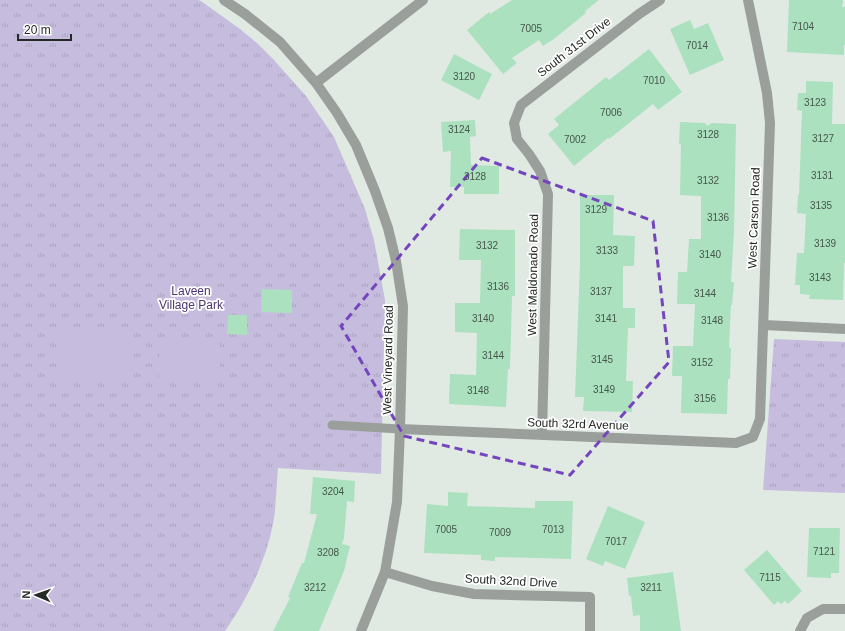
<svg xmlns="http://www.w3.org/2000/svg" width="845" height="631" font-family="Helvetica,sans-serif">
<defs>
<pattern id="park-tufts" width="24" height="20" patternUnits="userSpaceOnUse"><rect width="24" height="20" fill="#c6bdde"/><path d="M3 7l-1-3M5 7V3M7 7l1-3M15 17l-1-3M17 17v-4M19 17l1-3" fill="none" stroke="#aaa2be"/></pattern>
</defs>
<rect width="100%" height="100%" fill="#e0eae3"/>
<path fill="url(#park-tufts)" d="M0 0H198L201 1 240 29 257 43 273 59 306 96 334 137 365 209 374 240 385 300 381 474 278 468C277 482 276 496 275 511 270 553 249 597 225 631H0Z
M774 339 845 342V493L763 490Z"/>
<path fill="#c6bdde" d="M57 330 132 333 130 379 56 377Z
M160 342 220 344V378L217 380 160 378 158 375Z"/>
<path fill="#abe1bf" d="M512 0H599L585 11 586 13 554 39 543 46 539 40 512 58 517 63 503 74 467 30 489 12 490 14Z
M789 0H843L842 7H845V45H844V55L787 52Z
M690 20 694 29 708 23 724 60 690 75 670 29Z
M649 49 682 92 658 110 653 104 609 139 608 138 574 166 548 134 559 125 554 119 606 77 609 80Z
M454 54 492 74 479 100 441 80Z
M806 81 833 82 832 124H845V263H844L843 300 809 299 810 295 800 294V285H795L797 253H804L806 214 797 213 798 195H799L802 111 797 110 798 93H806Z
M475 120 476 136 470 137 471 165 499 166V194H464V187H450L451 151 443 152 441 122Z
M680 122 705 123 707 126 712 123 736 124 734 232 731 282H734L732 305H731L729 348H731L730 379H728L727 414 681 413 682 376H672L673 346H693L695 304H677L678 272H687L689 239H701V196L680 195 681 144H679Z
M580 195H614L613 235 635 236 634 266H623V308H635V328H628L626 381H633L632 412 583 411 584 397H575L580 264Z
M460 229 515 230V296H512L510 369H508L506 407 449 404 450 374 476 375 477 333 455 332V303H480L481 260H459Z
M262 289 292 290V313L261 312Z
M228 315H247V335L227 334Z
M313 477 355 481 354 502 347 501 344 538 342 544 350 546 344 571 319 631H273L290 598 288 597 302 563H304L317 514H310Z
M448 492 468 493 467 506 535 508V501H573L571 559 495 557V561L481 560V555L424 553 427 504 448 506Z
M608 506 645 522 625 569 605 561 603 566 586 559Z
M809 528H840L839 573H831V578L807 577Z
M767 550 802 591 788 604 785 601 781 604 778 601 774 605 744 570Z
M673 572 681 631H640V615L633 616 631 596H629L627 578Z"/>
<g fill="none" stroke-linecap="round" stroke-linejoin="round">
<path stroke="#9b9f9c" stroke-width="9" d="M332 425 400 429"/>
<path stroke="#9b9f9c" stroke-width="10" d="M764 325 845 329
M400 429 736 443 753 437 760 419 770 123 767 93 748 0
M542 435 548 194 540 171 529 154 517 139 514 123 521 105 639 14 660 0
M385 572 432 586 474 594 590 597V631
M800 631 807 618 823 609H845"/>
<path stroke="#9b9f9c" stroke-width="10" d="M224 0 245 14 280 42 316 83 337 113 356 145 375 191 388 228 396 261 403 306 400 429 397 502 385 572 361 631
M316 83 423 0"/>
</g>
<path fill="none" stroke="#7545bd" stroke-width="3" stroke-dasharray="8 5" stroke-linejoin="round" d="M482 158 653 221 669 362 570 475 404 436 341 326Z"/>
<g text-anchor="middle" stroke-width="3.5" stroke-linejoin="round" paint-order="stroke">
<g font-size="10" fill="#46574c">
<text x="803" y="30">7104</text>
<text x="531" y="32">7005</text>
<text x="697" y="49">7014</text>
<text x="464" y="80">3120</text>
<text x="654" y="84">7010</text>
<text x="815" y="106">3123</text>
<text x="611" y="116">7006</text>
<text x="459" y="133">3124</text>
<text x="708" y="138">3128</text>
<text x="823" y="142">3127</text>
<text x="575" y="143">7002</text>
<text x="822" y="179">3131</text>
<text x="475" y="180">3128</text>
<text x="708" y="184">3132</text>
<text x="821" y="209">3135</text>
<text x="596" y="213">3129</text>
<text x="718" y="221">3136</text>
<text x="825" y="247">3139</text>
<text x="487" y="249">3132</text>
<text x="607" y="254">3133</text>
<text x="710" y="258">3140</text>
<text x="820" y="281">3143</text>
<text x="498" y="290">3136</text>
<text x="601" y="295">3137</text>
<text x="705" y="297">3144</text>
<text x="483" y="322">3140</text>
<text x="606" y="322">3141</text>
<text x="712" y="324">3148</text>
<text x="493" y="359">3144</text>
<text x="602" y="363">3145</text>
<text x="702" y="366">3152</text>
<text x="604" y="393">3149</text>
<text x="478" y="394">3148</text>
<text x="705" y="402">3156</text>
<text x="333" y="495">3204</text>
<text x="446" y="533">7005</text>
<text x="553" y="533">7013</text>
<text x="500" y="536">7009</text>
<text x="616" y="545">7017</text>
<text x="824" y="555">7121</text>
<text x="328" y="556">3208</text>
<text x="770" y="581">7115</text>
<text x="315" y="591">3212</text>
<text x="651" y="591">3211</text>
</g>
<g font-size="12" fill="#252926" stroke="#fff">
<text transform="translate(574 47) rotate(-38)" y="4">South 31st Drive</text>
<text transform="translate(754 218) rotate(-88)" y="4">West Carson Road</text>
<text transform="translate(533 275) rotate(-89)" y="4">West Maldonado Road</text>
<text transform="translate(388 360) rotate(-89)" y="4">West Vineyard Road</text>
<text transform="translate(578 424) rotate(2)" y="4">South 32rd Avenue</text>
<text transform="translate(511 581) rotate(3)" y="4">South 32nd Drive</text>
</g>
<g font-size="12" fill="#4c3573" stroke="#fff">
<text x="191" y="295">Laveen<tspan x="191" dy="14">Village Park</tspan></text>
</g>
</g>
<g transform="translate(36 595) rotate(272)" stroke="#ffffff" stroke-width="3" paint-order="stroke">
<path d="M0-3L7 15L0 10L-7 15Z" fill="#252926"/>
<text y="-6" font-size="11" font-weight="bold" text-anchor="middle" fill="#252926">N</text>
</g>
<path d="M18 34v6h53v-6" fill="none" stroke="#252926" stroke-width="2"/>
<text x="24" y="34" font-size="12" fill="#252926" stroke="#ffffff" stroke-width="3" paint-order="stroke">20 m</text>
</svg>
